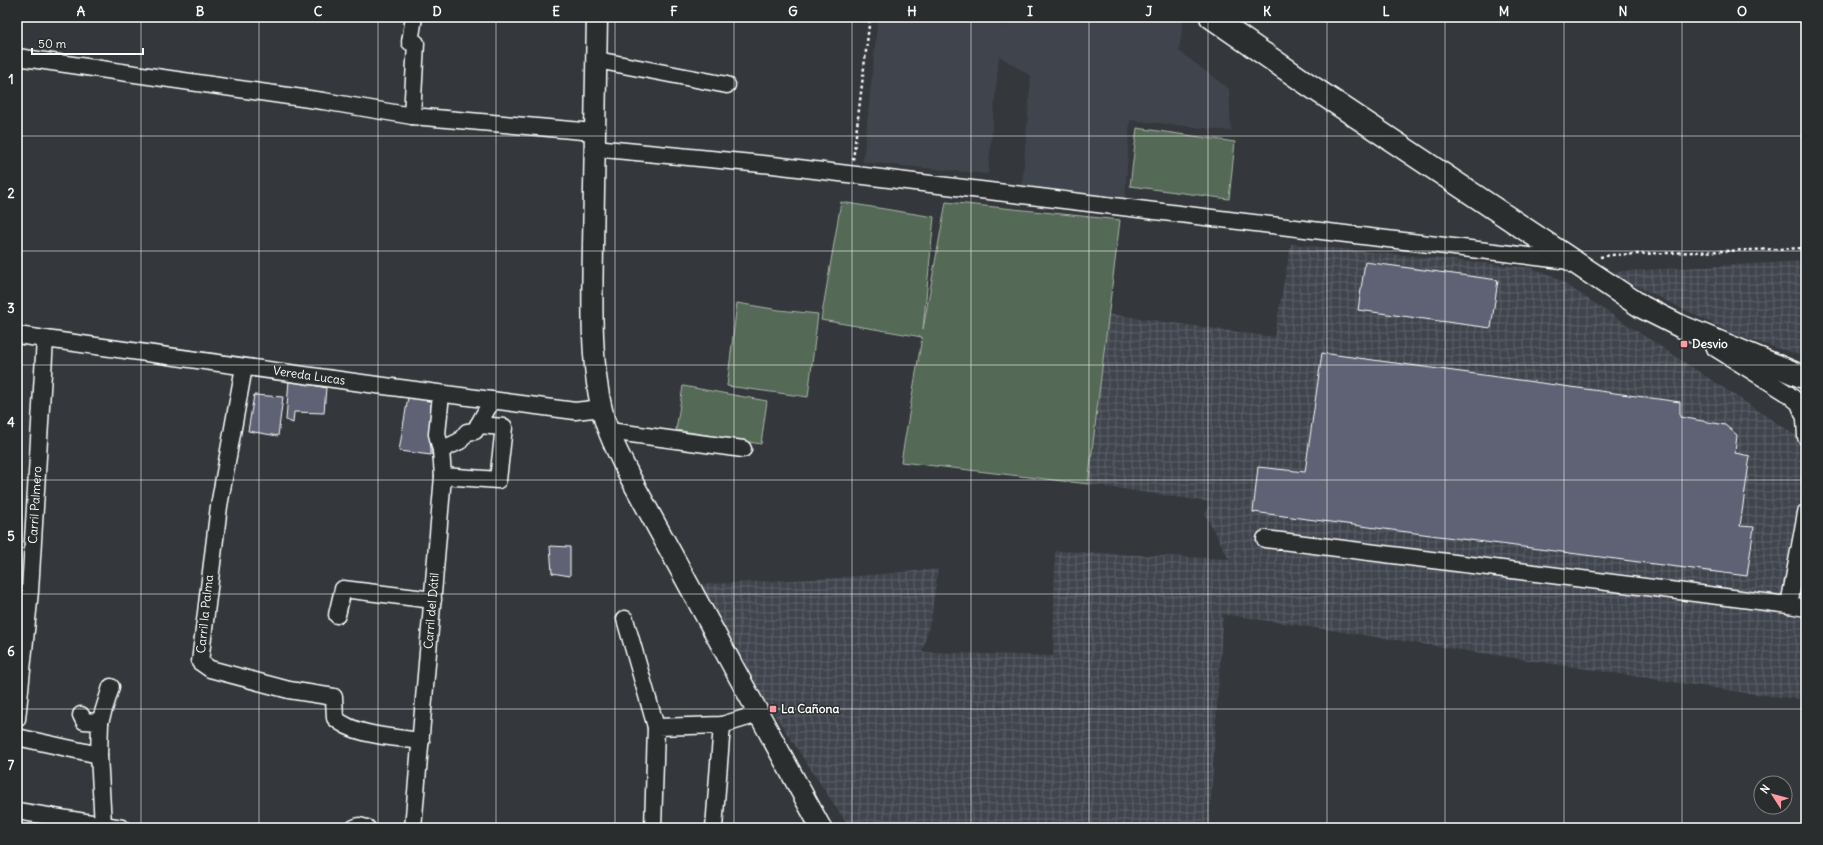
<svg xmlns="http://www.w3.org/2000/svg" width="1823" height="845" font-family="Delius,sans-serif">
<defs>
<pattern id="industrial-grid" width="8" height="8" patternUnits="userSpaceOnUse"><rect width="8" height="8" fill="#41454d"/><path d="M0 4h8M4 0v8" fill="none" stroke="#5e6168"/></pattern>
</defs>
<rect width="100%" height="100%" fill="#34383c"/>
<filter id="ink" filterUnits="userSpaceOnUse"><feTurbulence type="fractalNoise" baseFrequency=".025" numOctaves="2"/><feDisplacementMap in="SourceGraphic" scale="8" xChannelSelector="R" yChannelSelector="G"/><feConvolveMatrix kernelMatrix="1 2 1 2 8 2 1 2 1" color-interpolation-filters="sRGB"/></filter>
<g filter="url(#ink)">
<path fill="#41454d" d="M878 17H1003L1002 30 1006 17H1177L1183 21 1179 51 1229 89 1231 131 1130 120 1125 199 1022 187 1031 76 999 56 988 174 863 162Z"/>
<path fill="url(#industrial-grid)" d="M1291 244 1532 268 1553 276 1806 442V700L1747 693 1223 614 1209 828H850L688 585 835 578 938 569 931 618 922 652 1053 656 1055 551 1229 559 1205 514 1210 502 1088 484 1109 314 1274 337Z
M1806 261V357L1738 336 1608 272Z"/>
<path fill="#556a56" stroke="#aab4aa" d="M1137 128 1235 142 1229 199 1130 186Z
M841 202 934 217 923 329 946 202 1120 220 1088 484 901 462 922 337 821 320Z
M737 303 779 310 818 314 808 397 727 386Z
M683 386 767 401 761 444 676 430Z"/>
<path fill="#5e6274" stroke="#fff" d="M1365 262 1498 280 1491 328 1358 310Z
M1322 353 1680 402V417L1725 425 1737 435 1735 453 1750 456 1740 526 1754 527 1747 576 1253 512 1258 467 1305 472Z
M289 380 326 388 324 413 294 412 293 423 286 420Z
M254 395 283 397 278 436 248 431Z
M408 397 431 400V455L399 451Z
M550 546 570 547V576L552 573Z"/>
<g fill="none" stroke-linecap="round" stroke-linejoin="round">
<g stroke="#fff" stroke-width="19">
<g id="minor">
<path d="M17 57 323 101 412 116 594 132"/>
<path d="M597 60 727 85"/>
<path d="M412 116 416 43 410 42 414 17"/>
<path d="M594 148 773 165 1570 261"/>
<path id="s1" d="M17 335 369 384 575 411 602 408"/>
<path d="M1715 348 1787 393 1799 403 1805 418 1806 437"/>
<path d="M244 367 219 506 200 662 210 669 289 690 334 697 335 718C354 736 395 737 421 741"/>
<path d="M609 431 743 449"/>
<path d="M441 450 460 441 467 432 475 431 492 400"/>
<path d="M443 476 498 480 504 427 478 425"/>
<path d="M1806 513 1789 605 1806 608"/>
<path d="M1265 539 1789 605"/>
<path d="M337 615 343 589 433 600"/>
<path d="M625 619 656 727"/>
<path d="M81 715 84 721 100 722 99 755"/>
<path id="s2" d="M17 719 30 591 45 339"/>
<path d="M100 722 111 687"/>
<path d="M17 737 99 755 103 825"/>
<path d="M17 811 122 828"/>
<path d="M354 828 359 826 367 828"/>
<path id="s3" d="M413 828 443 476 441 450 437 434 441 394"/>
<path d="M653 828 656 727 722 725 758 714"/>
<path d="M714 828 722 725"/>
</g>
</g>
<g stroke="#fff" stroke-width="23">
<path id="major" d="M597 17C596 94 594 170 593 247 592 300 590 367 604 418 610 439 621 459 631 479L821 828"/>
</g>
<g stroke="#fff" stroke-width="25">
<path id="highway" d="M1211 17 1306 83 1642 307 1680 326 1806 378"/>
</g>
<path stroke="#fff" stroke-width="2.5" stroke-dasharray="3 3" stroke-linecap="butt" d="M853 160 870 17
M1600 257 1611 255 1806 248"/>
<use href="#minor" stroke="#2a2d2e" stroke-width="16"/>
<use href="#major" stroke="#2a2d2e" stroke-width="20"/>
<use href="#highway" stroke="#2a2d2e" stroke-width="22"/>
</g>
</g>
<path fill="none" stroke="#fff" stroke-width="1" stroke-opacity="0.55" d="M141 17V828M259 17V828M378 17V828M496 17V828M615 17V828M734 17V828M852 17V828M971 17V828M1089 17V828M1208 17V828M1327 17V828M1445 17V828M1564 17V828M1682 17V828M17 136H1806M17 251H1806M17 365H1806M17 480H1806M17 594H1806M17 709H1806"/>
<g fill="#ff9aa2" stroke="#2a2d2e" stroke-width="1.5">
<rect x="1680" y="340" width="8" height="8" rx="2"/>
<rect x="769" y="705" width="8" height="8" rx="2"/>
</g>
<g text-anchor="middle" stroke-width="3" stroke-linejoin="round" paint-order="stroke">
<g font-size="12" font-weight="bold" fill="#fff" stroke="#2a2d2e" text-anchor="start">
<text x="1692" y="348">Desvio</text>
<text x="781" y="713">La Cañona</text>
</g>
<g font-size="12" fill="#fff" stroke="#2a2d2e">
<text dy="4" stroke="none"><textPath href="#s1" startOffset="295">Vereda Lucas</textPath></text>
<text dy="4" stroke="none"><textPath href="#s2" startOffset="215">Carril Palmero</textPath></text>
<text dy="4" stroke="none"><textPath href="#s3" startOffset="218">Carril del Dátil</textPath></text>
<text transform="translate(205 614) rotate(-84)" y="4">Carril la Palma</text>
</g>
</g>
<rect width="1823" height="845" fill="none" stroke="#2a2d2e" stroke-width="44"/>
<g transform="translate(1773 795) rotate(306)"><circle r="19" fill="#2a2d2e" stroke="#7f8182"/>
<path d="M0-3L7 15L0 10L-7 15Z" fill="#ff9aa2"/>
<text y="-6" font-size="11" font-weight="bold" text-anchor="middle" fill="#ffffff">N</text>
</g>
<path d="M32 48v6h111v-6" fill="none" stroke="#ffffff" stroke-width="2"/>
<text x="38" y="48" font-size="12" fill="#ffffff" stroke="#2a2d2e" stroke-width="3" paint-order="stroke">50 m</text>
<rect x="22" y="22" width="1779" height="801" fill="none" stroke="#fff" stroke-width="1.5"/>
<g font-size="13" text-anchor="middle" font-weight="bold" fill="#fff">
<text x="81" y="16">A</text>
<text x="200" y="16">B</text>
<text x="318" y="16">C</text>
<text x="437" y="16">D</text>
<text x="556" y="16">E</text>
<text x="674" y="16">F</text>
<text x="793" y="16">G</text>
<text x="912" y="16">H</text>
<text x="1030" y="16">I</text>
<text x="1149" y="16">J</text>
<text x="1267" y="16">K</text>
<text x="1386" y="16">L</text>
<text x="1504" y="16">M</text>
<text x="1623" y="16">N</text>
<text x="1742" y="16">O</text>
<text x="11" y="84">1</text>
<text x="11" y="198">2</text>
<text x="11" y="313">3</text>
<text x="11" y="427">4</text>
<text x="11" y="541">5</text>
<text x="11" y="656">6</text>
<text x="11" y="770">7</text>
</g>
</svg>
